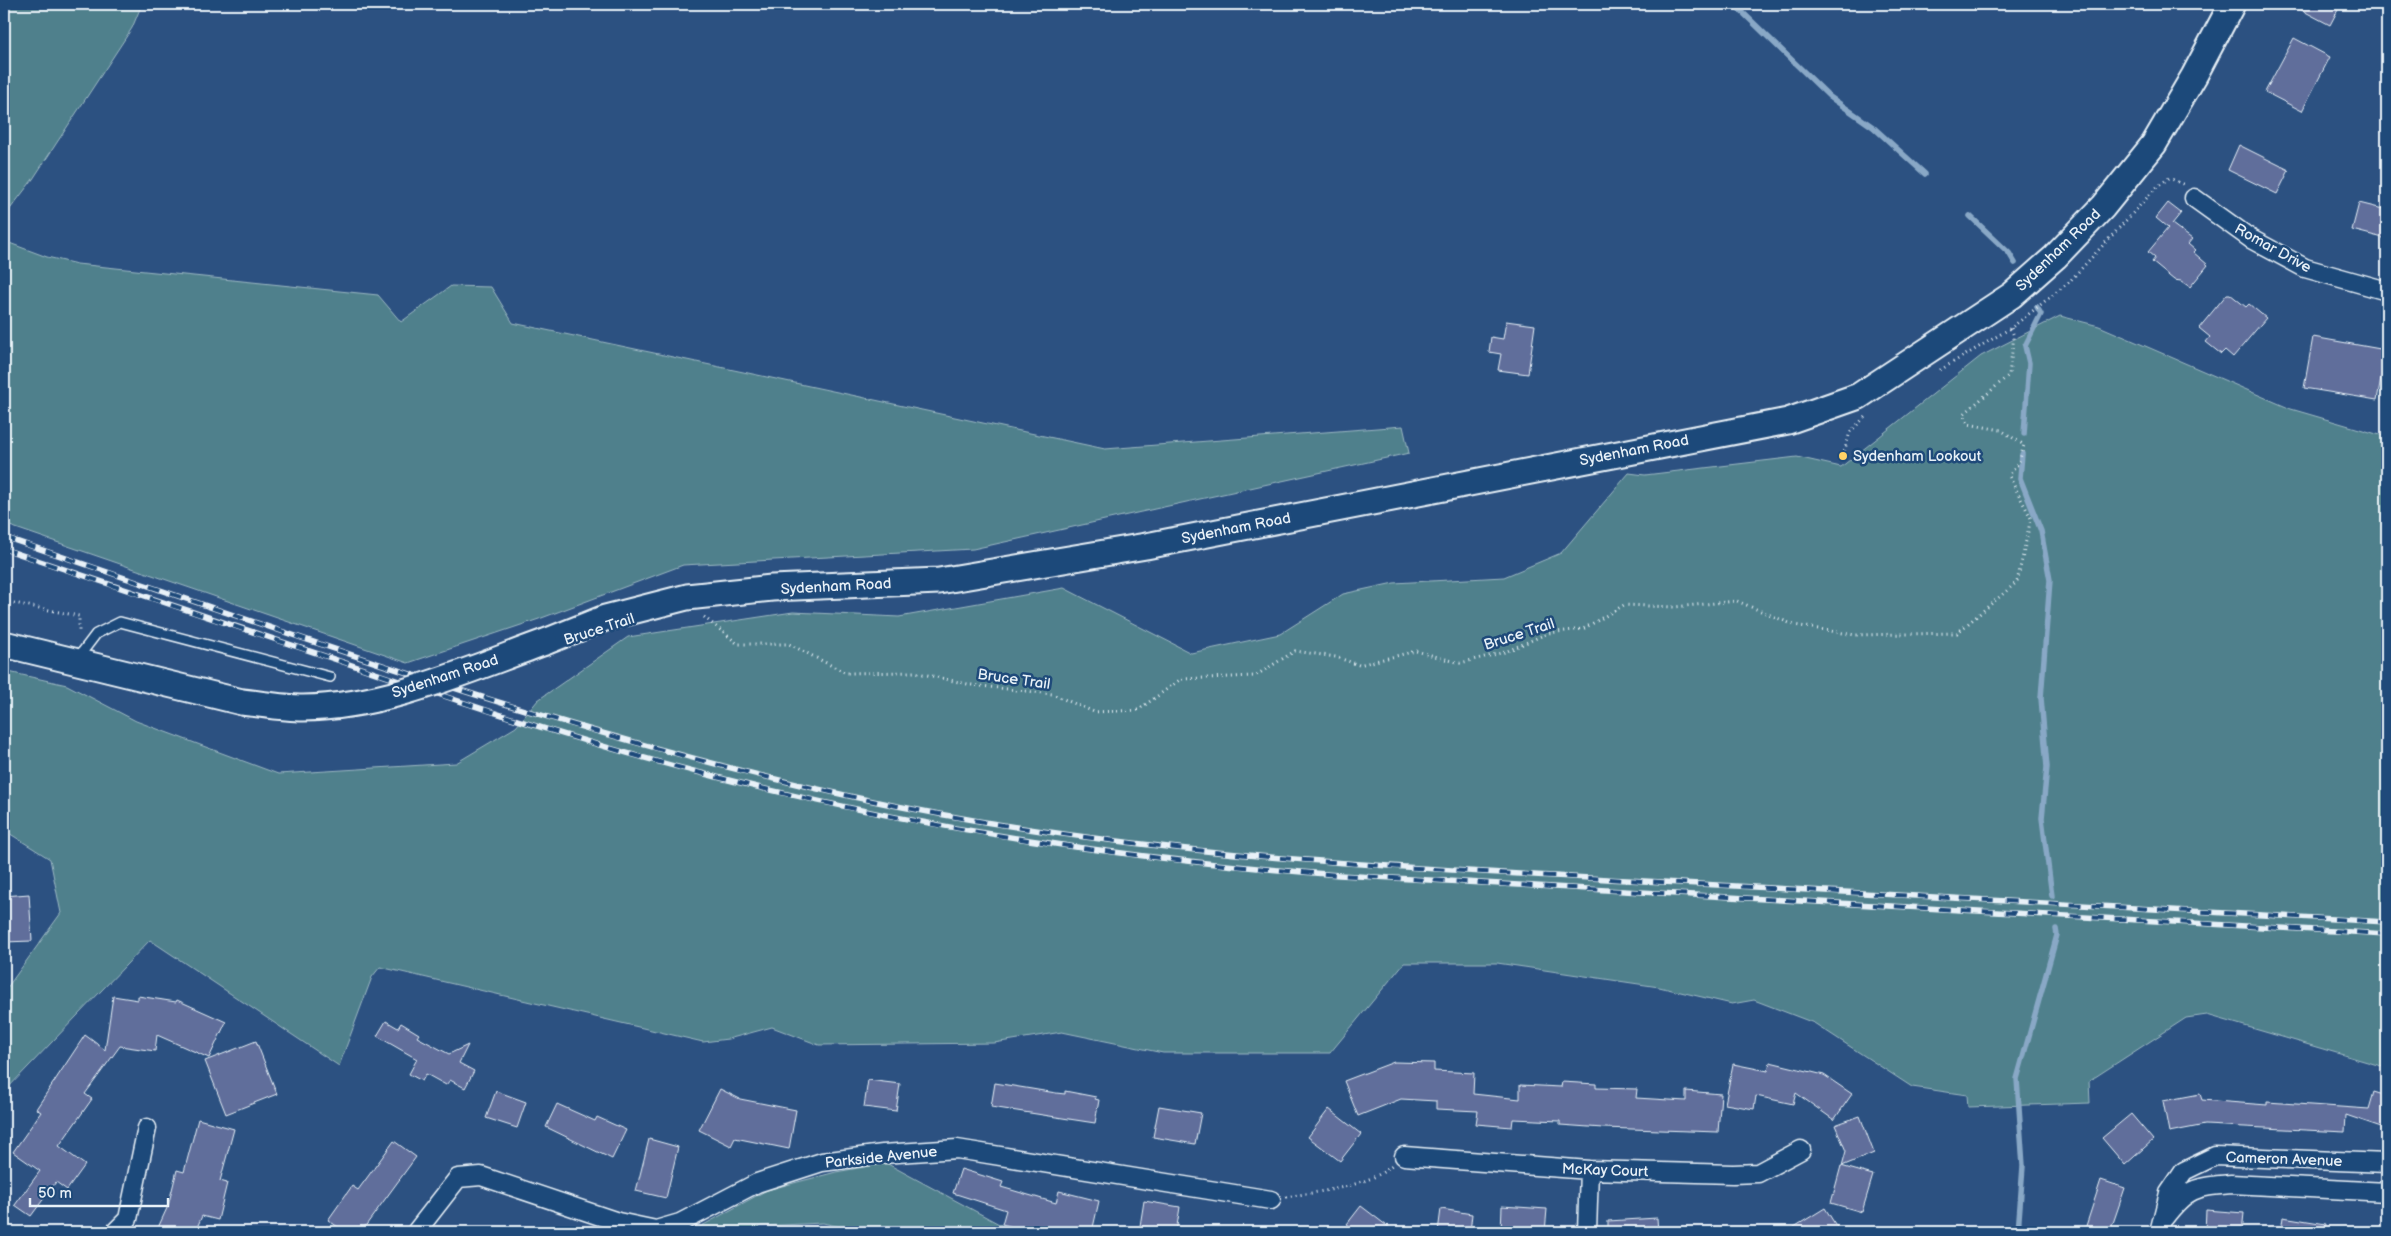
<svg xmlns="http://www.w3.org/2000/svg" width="2391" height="1236" font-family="'Balsamiq Sans',sans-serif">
<rect width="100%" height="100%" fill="#2c5181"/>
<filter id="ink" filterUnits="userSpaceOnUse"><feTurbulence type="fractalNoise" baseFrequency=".02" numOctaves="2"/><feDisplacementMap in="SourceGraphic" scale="10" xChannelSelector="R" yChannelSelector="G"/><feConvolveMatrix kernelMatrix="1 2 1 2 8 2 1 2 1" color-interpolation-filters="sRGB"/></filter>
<g filter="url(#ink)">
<path fill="#4f808c" stroke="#9cb8c2" d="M4 4H142L132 28 33 179 4 217Z
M4 241 47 257 77 264 378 295 401 322 451 286 491 287 513 323 1105 449 1403 426 1409 453 973 549 683 565 539 619 408 663 4 524Z
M2060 316 2099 326 2291 409 2387 437V1062L2381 1066 2207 1015 2186 1018 2089 1081 2090 1103 1968 1107 1967 1095 1912 1087 1814 1023 1754 1000 1732 1004 1659 987 1497 963H1404L1330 1053H1163L1062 1032 994 1043 819 1045 772 1027 728 1039 703 1042 380 967 372 977 339 1066 150 940 4 1092V992L61 913 50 859 4 830V671L67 685 136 721 278 774 456 763 516 727 538 700 628 637 793 612 899 617 1064 588 1191 653 1280 634 1343 594 1394 583 1504 577 1561 553 1629 473 1645 475 1797 457 1841 467 1981 356Z
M886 1163 1014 1232H760L849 1229 823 1223 761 1226 753 1232H702L698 1228 767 1190 836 1172Z"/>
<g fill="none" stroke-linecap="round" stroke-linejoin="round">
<path stroke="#89a8c6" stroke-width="5.5" d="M1734 4 1830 97 1873 127 1925 174
M1970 216 2009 253 2015 263
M2024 434 2029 363 2025 346 2041 314 2037 307
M2022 454 2020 478 2041 531 2050 580 2041 698 2047 767 2042 818 2052 896
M2018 1232 2023 1166 2017 1079 2057 935 2056 929"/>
</g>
<path fill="#606e9b" stroke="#e8f1f8" d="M2290 4H2341L2330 25Z
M2294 38 2330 57 2302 111 2265 92Z
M2239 145 2289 170 2277 194 2228 170Z
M2168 203 2181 213 2172 224 2192 239 2188 244 2195 250 2193 252 2208 265 2190 287 2181 281 2174 280 2152 262 2155 258 2148 252 2168 228 2156 218Z
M2359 203 2387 210V239L2352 230Z
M2227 294H2230L2246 307 2249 304 2266 318 2233 357 2225 350 2221 354 2206 342 2210 337 2199 328Z
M1506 321 1535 325 1528 374 1498 370 1501 354 1489 352 1491 337 1503 339Z
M2313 337 2386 350 2377 400 2304 388Z
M29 894 32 941 4 942V896Z
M113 996 138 1000V996L176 1002 177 1000 226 1022 209 1058 157 1035 155 1051 120 1046 85 1094 92 1099 59 1146 85 1165 67 1190 56 1182 31 1216 15 1205 40 1171 13 1152 41 1112 36 1109 85 1035 105 1050Z
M386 1021 398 1028 401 1023 419 1034 417 1037 449 1054 468 1045 459 1063 474 1071 465 1088 450 1080 446 1085 426 1074 422 1081 409 1074 417 1059 377 1036Z
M256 1041 277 1094 226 1114 205 1061Z
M1394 1062 1434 1063V1071L1474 1073 1473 1094 1520 1099V1085L1561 1087 1562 1082 1596 1084V1088L1637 1089 1636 1098 1686 1101V1091L1721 1094 1718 1132 1603 1128 1560 1125V1121L1513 1119 1512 1127 1476 1124 1478 1111 1436 1109V1101L1401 1099 1358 1116 1344 1081Z
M1770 1062 1824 1075 1852 1094 1834 1120 1796 1093 1793 1104 1756 1096 1754 1109 1725 1104 1733 1064 1768 1071Z
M868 1080 900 1084 896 1111 864 1107Z
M995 1083 1056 1093 1065 1094V1091L1096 1097 1095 1099 1099 1100 1095 1123 991 1107Z
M720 1089 740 1099 796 1110 789 1149 735 1138 731 1146 699 1130Z
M496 1091 526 1102 517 1128 486 1118Z
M2374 1092 2387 1096V1129L2346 1115 2345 1132 2205 1125 2169 1132 2163 1101 2200 1094 2202 1100 2267 1105V1102L2369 1109Z
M557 1104 595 1121 597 1117 626 1130 612 1159 546 1127Z
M1159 1106 1201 1113 1195 1144 1153 1137Z
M1329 1109 1361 1134 1340 1161 1308 1137Z
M2131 1114 2153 1140 2125 1165 2102 1138Z
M1860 1116 1874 1153 1842 1166 1846 1151 1835 1125Z
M198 1119 234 1129 220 1181 227 1183 218 1220 202 1216 195 1232H156L168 1206 177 1170 184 1172Z
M649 1139 678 1147 666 1198 636 1191Z
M394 1141 416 1157 361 1232H345L328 1220 352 1186 358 1190Z
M1841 1166 1873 1175 1862 1212 1831 1203Z
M961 1169 1003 1182 1001 1187 1056 1203 1059 1191 1099 1201 1092 1232H1032L1002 1224 1006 1210 953 1193Z
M2101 1180 2125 1188 2110 1232H2084Z
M1144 1201 1180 1207 1176 1232 1140 1226Z
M1361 1206 1395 1232H1358L1347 1224Z
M1502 1206 1547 1209 1545 1232H1501Z
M1825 1208 1840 1232H1786Z
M1441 1209 1472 1214 1470 1232H1438Z
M2206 1210 2244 1213 2242 1232H2205Z
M2283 1217 2326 1224 2325 1232H2281Z
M1657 1218 1658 1232H1608V1221Z"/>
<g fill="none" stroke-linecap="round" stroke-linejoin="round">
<g stroke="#e8f1f8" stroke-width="12">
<path id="lane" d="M77 659 96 634 120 622 330 677"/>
</g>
<g stroke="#e8f1f8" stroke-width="21">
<path id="street" d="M2194 198 2251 239 2305 268 2387 291
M1404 1156 1589 1170 1733 1174 1758 1173 1801 1150
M2164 1218C2187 1188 2195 1187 2231 1184L2387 1192
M115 1232 128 1219 147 1128
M416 1232 458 1178 481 1176 618 1222 656 1230 680 1223 757 1183 822 1162 883 1154 957 1149 1271 1200
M1587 1232 1589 1170
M2159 1232 2169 1193 2184 1171 2215 1156 2387 1163"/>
</g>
<g stroke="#e8f1f8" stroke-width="29">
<path id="secondary" d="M545 642 605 618 687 597 772 588 939 581 1146 546 1788 421 1859 396 1877 384 2012 295 2055 257 2103 207 2154 144 2194 76 2232 4
M4 644 242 702"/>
</g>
<path stroke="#e8f1f8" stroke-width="3" stroke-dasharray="1 4" stroke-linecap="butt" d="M1940 370 2011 328 2068 283 2156 188 2169 178 2185 185
M1843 456 1850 432 1865 417
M4 601 79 616V633
M704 617 738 644H789L846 673 914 672 972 685 1052 694 1094 712 1138 710 1181 679 1255 676 1295 651 1336 657 1359 665 1416 651 1460 663 1505 652 1548 633 1583 629 1624 605 1674 607 1737 601 1794 625 1855 635 1957 633 2017 582 2031 518 2009 476 2019 462 2024 445 2001 430 1968 424 1964 414 2009 375 2014 336 2011 328
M1286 1197C1321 1191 1364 1188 1392 1166"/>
<use href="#lane" stroke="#1f4a7a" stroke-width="9"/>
<use href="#street" stroke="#1f4a7a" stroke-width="18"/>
<use href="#secondary" stroke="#1f4a7a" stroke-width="25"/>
<g stroke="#e8f1f8" stroke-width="5.5">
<path id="rail" d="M4 537C312 640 618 755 939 814 1172 857 1408 868 1644 881 1892 895 2139 908 2387 922
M4 549C120 588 236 627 352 665 466 704 580 742 697 772 908 827 1122 859 1339 875L2387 934"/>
</g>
<use href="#rail" stroke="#1f4a7a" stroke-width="4" stroke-dasharray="11" stroke-linecap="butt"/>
<g stroke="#e8f1f8" stroke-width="29" stroke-linecap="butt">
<path id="secondary-bridge" d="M242 702C262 704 283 708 303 708 387 707 467 670 545 642"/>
</g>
<use href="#secondary-bridge" stroke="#1f4a7a" stroke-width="25"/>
</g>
</g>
<circle fill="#ffd166" stroke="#1f4a7a" stroke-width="2" cx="1843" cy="456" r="5"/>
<g text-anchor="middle" stroke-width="5" stroke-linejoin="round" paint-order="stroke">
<g font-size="15" fill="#e8f1f8" stroke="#1f4a7a">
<text transform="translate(2273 248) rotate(29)" y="5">Romar Drive</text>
<text transform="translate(2058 250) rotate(-44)" y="5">Sydenham Road</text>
<text transform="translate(1634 450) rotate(-11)" y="5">Sydenham Road</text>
<text transform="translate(1236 528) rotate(-11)" y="5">Sydenham Road</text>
<text transform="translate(836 586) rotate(-3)" y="5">Sydenham Road</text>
<text transform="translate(599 629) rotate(-18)" y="5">Bruce Trail</text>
<text transform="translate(1519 634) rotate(-18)" y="5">Bruce Trail</text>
<text transform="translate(445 676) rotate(-18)" y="5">Sydenham Road</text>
<text transform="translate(1014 679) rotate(8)" y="5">Bruce Trail</text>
<text transform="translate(881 1157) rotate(-6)" y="5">Parkside Avenue</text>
<text transform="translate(2284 1159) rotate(2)" y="5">Cameron Avenue</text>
<text transform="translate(1605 1170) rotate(2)" y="5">McKay Court</text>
</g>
<g font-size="15" fill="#e8f1f8" stroke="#1f4a7a" text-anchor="start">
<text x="1853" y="461">Sydenham Lookout</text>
</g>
</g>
<rect width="2391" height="1236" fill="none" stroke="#1f4a7a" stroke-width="20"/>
<rect x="10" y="10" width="2371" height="1216" fill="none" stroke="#e8f1f8" stroke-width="2" filter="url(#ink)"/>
<path d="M30 1198v8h138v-8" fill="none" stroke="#e8f1f8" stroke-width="2.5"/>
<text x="38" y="1198" font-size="15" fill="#e8f1f8" stroke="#1f4a7a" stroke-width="4" paint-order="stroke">50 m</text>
</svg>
